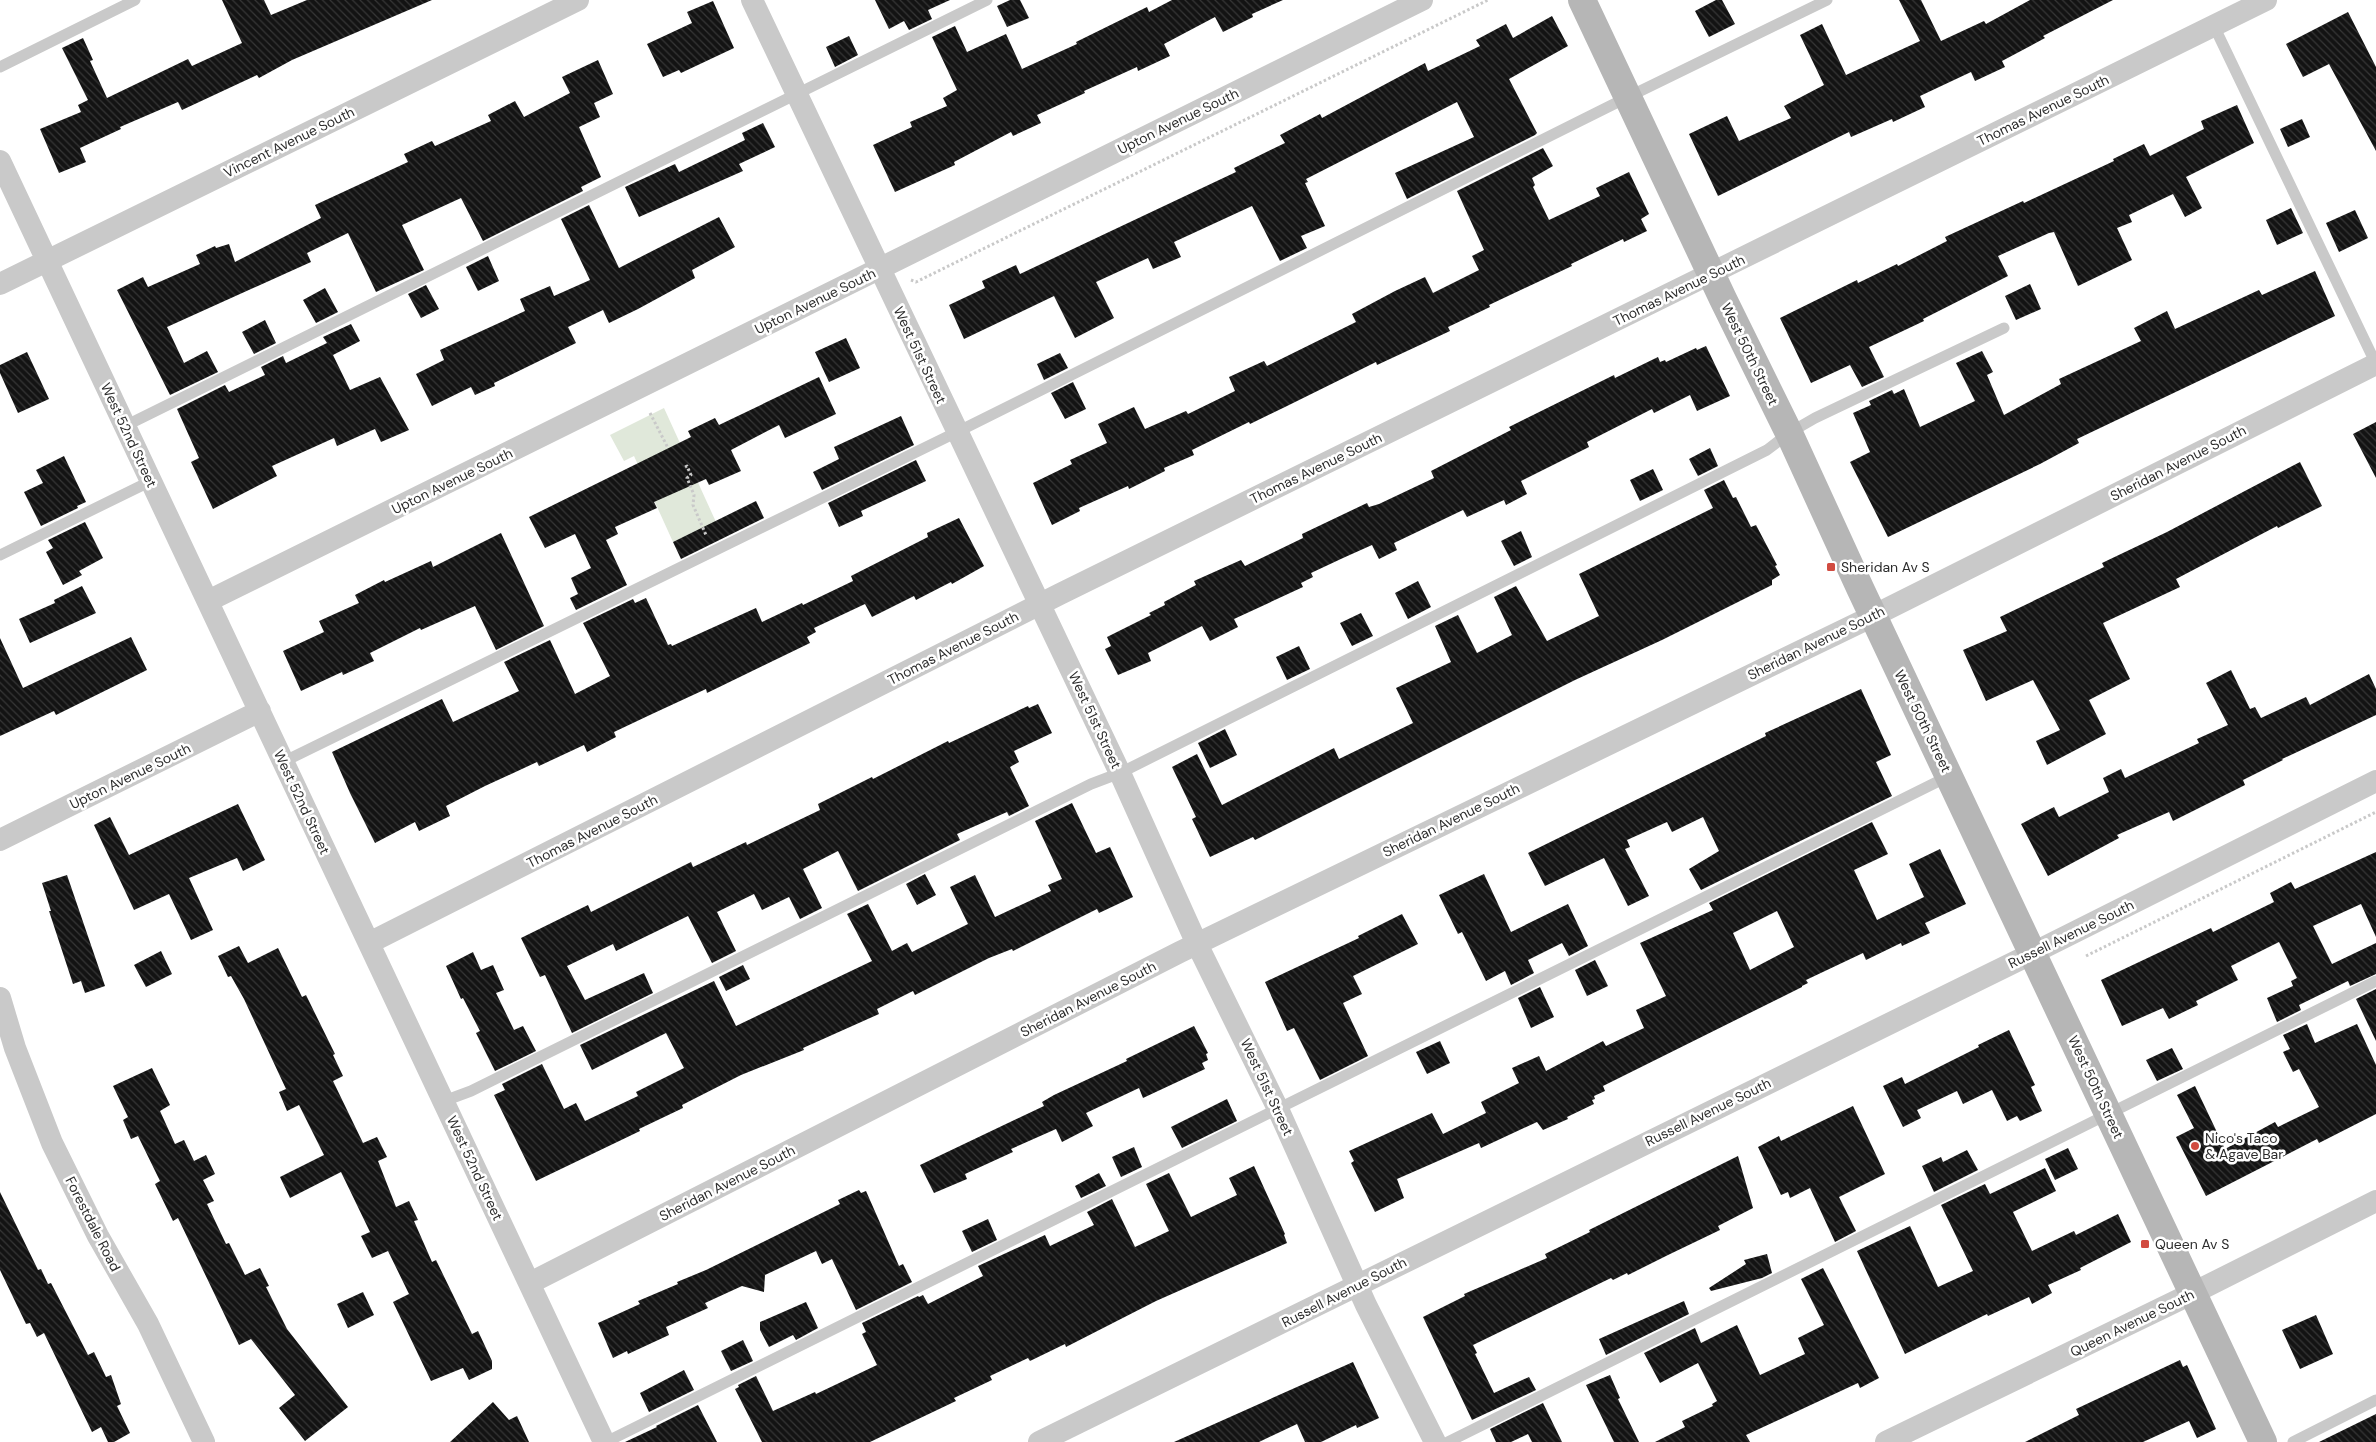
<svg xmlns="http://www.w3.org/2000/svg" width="2376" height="1442" font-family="'DM Sans',sans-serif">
<defs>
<pattern id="building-back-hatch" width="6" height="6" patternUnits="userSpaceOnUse" patternTransform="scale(1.25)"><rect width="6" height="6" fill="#131313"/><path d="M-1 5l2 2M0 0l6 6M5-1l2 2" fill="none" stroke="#363636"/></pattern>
</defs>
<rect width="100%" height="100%" fill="#fff"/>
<path fill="#e0e8da" d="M664 408 716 522 673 542 634 456 624 461 610 435Z"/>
<path fill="url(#building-back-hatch)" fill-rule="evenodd" d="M222 0H264L271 15 307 0H432L292 60 259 78 257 75 182 110 178 102 120 127 121 129 80 148 86 162 59 173 40 129 81 112 78 105 88 100 62 48 83 38 93 60 90 61 107 98 188 59 192 66 242 43Z
M875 0H950L928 10 932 19 909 30 904 21 889 29Z
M1010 0H1020L1029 18 1007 27 997 6Z
M1172 0H1283L1252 14 1253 17 1223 32 1215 17 1164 44 1170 56 1138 71 1137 67 1084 91 1085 93 1037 115 1041 123 1013 136 1011 132 954 162 955 165 895 192 873 145 912 127 910 122 947 106 943 98 957 90 932 37 955 26 967 52 1006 34 1022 69 1077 44 1076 42 1147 7 1149 12Z
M1716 0H1722L1735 24 1709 37 1695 11Z
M1899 0H1921L1941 41 1984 21 1986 24 2030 0H2113L2043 36 2045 38 2002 61 2005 67 1975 81 1971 72 1920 96 1925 107 1893 122 1892 119 1851 137 1849 132 1718 196 1689 134 1727 116 1739 141 1791 118 1784 106 1824 85 1800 35 1822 24 1846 75 1920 41Z
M713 1 734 48 681 73 679 70 663 77 647 44 692 23 687 12Z
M2348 12 2376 67V151L2329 64 2303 77 2286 44Z
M1552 16 1568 46 1509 79 1537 133 1535 135 1407 199 1395 173 1474 137 1457 102 1306 179 1308 182 1305 183 1325 226 1301 236 1307 248 1280 261 1252 206 1174 242 1181 257 1153 269 1148 258 1096 282 1114 318 1075 338 1054 296 964 339 949 305 985 288 982 281 1016 265 1020 274 1236 172 1234 168 1285 143 1280 135 1320 114 1322 118 1425 63 1428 71 1480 46 1476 40 1506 24 1513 38Z
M849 36 858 55 835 67 826 47Z
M598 60 613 94 594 103 600 117 579 127 601 177 581 187 583 191 483 241 461 198 402 225 424 270 376 292 348 233 307 253 311 262 167 327 184 363 207 351 218 372 170 395 117 290 143 277 148 287 200 264 196 255 215 246 216 248 229 244 235 262 321 218 315 205 408 162 404 154 432 141 435 146 491 121 488 115 515 101 524 117 570 93 562 77Z
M2237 105 2254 143 2186 177 2202 208 2185 217 2173 194 2129 215 2132 222 2117 228 2132 260 2078 286 2054 232 2049 233 1998 256 2008 276 1923 319 1924 321 1869 347 1884 377 1862 387 1850 365 1811 383 1780 318 1857 280 1858 283 1897 264 1898 266 1947 241 1945 237 2023 201 2024 203 2114 161 2113 159 2144 144 2150 156 2204 129 2201 121Z
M2302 119 2310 137 2288 147 2280 129Z
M763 123 775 147 739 164 743 171 639 217 625 187 675 164 679 172 745 140 742 133Z
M1543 148 1553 166 1532 178 1535 185 1533 187 1549 220 1600 196 1596 188 1629 172 1649 214 1641 219 1647 231 1624 242 1623 239 1571 264 1572 266 1489 305 1490 307 1448 327 1450 331 1377 365 1376 362 1285 407 1250 424 1249 422 1192 450 1194 455 1164 468 1165 471 1129 489 1128 486 1079 508 1080 511 1052 525 1033 483 1072 464 1070 460 1107 443 1098 424 1134 407 1145 429 1186 411 1188 414 1235 391 1229 377 1264 361 1267 366 1356 322 1352 314 1395 291 1425 277 1433 293 1479 270 1472 256 1484 250 1457 191Z
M589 205 619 268 719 217 735 247 692 270 695 278 638 309 609 323 603 310 568 327 576 343 494 383 495 386 475 395 471 387 432 406 416 374 444 360 440 350 525 311 520 299 550 286 554 296 590 280 561 219Z
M2291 208 2303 233 2277 245 2266 220Z
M2355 210 2368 238 2339 252 2326 223Z
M488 256 499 281 478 291 466 267Z
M2315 271 2335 316 2077 439 2079 443 2040 464 1888 537 1850 462 1870 452 1853 413 1871 405 1869 401 1892 390 1894 394 1904 389 1920 427 1975 401 1956 363 1982 351 1993 372 1987 375 2004 415 2061 384 2059 379 2141 341 2134 328 2167 311 2175 329 2259 290 2262 295Z
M2030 284 2041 309 2016 320 2005 296Z
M426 285 439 309 421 318 408 294Z
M325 288 338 312 316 323 303 300Z
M265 320 276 343 254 354 242 332Z
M351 324 360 341 333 355 350 390 380 377 409 430 381 442 375 429 337 446 334 438 272 466 277 476 213 509 191 462 199 458 177 409 225 385 229 392 265 375 261 367 283 356 286 363 327 343 323 337Z
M846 338 860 368 829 382 815 352Z
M1706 346 1730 396 1697 411 1690 395 1654 413 1652 409 1587 442 1589 447 1521 481 1527 494 1506 505 1504 500 1467 517 1463 510 1394 543 1397 550 1379 559 1372 545 1343 558 1311 573 1313 577 1301 583 1303 587 1234 619 1238 627 1210 641 1202 626 1148 653 1151 661 1118 675 1105 649 1111 646 1107 637 1151 615 1149 613 1165 605 1164 602 1196 585 1194 581 1241 560 1245 566 1303 538 1302 534 1367 503 1369 507 1379 504 1434 478 1431 471 1511 430 1509 427 1614 375 1615 378 1658 357 1660 362 1665 360 1666 362 1696 348 1697 350Z
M27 352 49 399 18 413 0 373V365Z
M1060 353 1068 368 1044 380 1037 364Z
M819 377 836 414 785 438 779 425 731 450 741 471 709 485 706 479 654 502 657 508 615 527 618 534 606 540 627 585 576 610 570 598 578 594 571 578 591 568 575 534 545 548 529 517 691 437 688 431 715 418 719 425Z
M1073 382 1086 409 1065 419 1051 393Z
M901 416 914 445 822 490 813 472 839 459 834 447Z
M2376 422V478L2353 434Z
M1710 448 1718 466 1698 476 1689 459Z
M64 456 86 502 77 506 78 508 41 526 24 492 43 483 36 470Z
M916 460 926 481 861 511 863 516 839 527 828 503Z
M2300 462 2322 506 2278 528 2277 526 2176 579 2180 587 2103 623 2130 679 2089 700 2106 734 2047 765 2036 741 2060 730 2033 680 1986 701 1963 650 2007 631 2000 617 2104 567 2102 563 2167 532Z
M1653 469 1663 490 1640 501 1630 480Z
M1724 480 1733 498 1736 497 1751 527 1756 525 1777 565 1775 566 1780 575 1772 580V585L1662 640 1575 680 1255 840 1253 837 1210 857 1192 819 1196 817 1172 767 1197 754 1222 805 1334 748 1339 759 1413 723 1396 688 1451 662 1435 626 1458 615 1477 653 1512 635 1494 597 1516 586 1547 641 1599 616 1579 574 1713 508 1704 490Z
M756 501 764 518 681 559 673 542Z
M959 518 984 566 952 584 951 582 916 600 914 596 872 617 865 604 814 628 816 632 807 637 810 643 707 693 706 689 652 714 614 732 616 737 587 752 584 745 539 766 537 762 485 786 446 806 450 816 419 831 415 822 375 843 350 793 332 752 442 699 453 722 519 691 504 662 550 640 575 694 610 676 583 623 633 599 635 603 646 598 668 645 671 644 672 646 756 608 762 622 802 603 803 605 853 581 851 576 928 537 927 533Z
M85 522 103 558 79 571 82 575 63 585 46 552 53 548 48 540Z
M1521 531 1532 557 1514 566 1501 541Z
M501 533 544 626 496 650 475 606 421 630 420 628 370 653 374 661 343 675 342 672 301 691 283 651 324 632 319 621 359 603 355 595 384 580 385 582 431 561 433 567Z
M1418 581 1431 607 1408 619 1395 593Z
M82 586 96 613 30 643 19 619 55 603 54 600Z
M1361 613 1373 636 1352 646 1340 623Z
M131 637 147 670 56 715 54 711 0 736V638L23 688Z
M1299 646 1310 669 1287 680 1276 657Z
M2231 670 2250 709 2255 707 2261 718 2306 697 2310 705 2369 674 2376 689V715L2282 759 2283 760 2243 780 2245 785 2173 821 2169 812 2117 835 2119 838 2048 876 2021 824 2054 807 2059 817 2109 792 2103 778 2121 769 2125 778 2199 743 2197 739 2228 725 2206 683Z
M1861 689 1891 755 1876 762 1892 796 1701 890 1689 869 1719 851 1703 817 1672 832 1667 822 1627 840 1630 847 1625 849 1649 896 1628 906 1604 858 1545 886 1528 853 1766 736 1765 733Z
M1038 704 1052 733 1014 751 1019 762 1010 767 1029 806 1009 816 1007 812 957 834 960 840 858 891 838 851 803 869 822 908 800 919 789 897 762 910 754 894 717 912 736 951 712 963 688 916 616 951 613 944 567 966 585 1000 644 973 653 993 572 1033 545 975 540 977 521 938 588 905 591 912 691 862 693 867 746 842 747 845 820 810 818 804 872 777 873 779 948 741 949 743 1028 706 1029 708Z
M1225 729 1237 755 1210 768 1198 743Z
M1072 803 1096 853 1110 847 1133 897 1099 913 1097 909 1013 951 1012 949 989 958 915 995 913 991 877 1009 879 1014 803 1048 804 1050 741 1075 682 1105 683 1108 639 1129 640 1131 536 1181 494 1095 505 1090 502 1084 542 1064 564 1109 576 1103 585 1121 638 1096 636 1092 684 1068 666 1033 592 1070 580 1045 714 981 736 1026 872 961 847 914 868 904 892 951 907 943 912 952 968 924 950 887 975 875 995 917 1051 891 1048 885 1062 879 1035 821Z
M238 804 265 860 243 871 237 858 189 878 213 930 191 940 169 894 134 910 94 825 110 817 129 855Z
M1872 822 1888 854 1854 870 1877 920 1924 897 1909 864 1940 849 1966 904 1925 923 1930 933 1902 946 1901 943 1866 960 1863 953 1806 980 1808 983 1802 986V987L1603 1086 1605 1091 1594 1096 1595 1099 1592 1100 1594 1104 1567 1117 1568 1119 1543 1130 1537 1122 1481 1148 1479 1143 1397 1179 1404 1198 1375 1212 1351 1163 1354 1161 1349 1151 1432 1113 1443 1134 1486 1113 1481 1102 1519 1083 1512 1068 1539 1056 1546 1071 1603 1041 1606 1046 1644 1028 1636 1010 1666 996 1640 943 1713 910 1709 903ZM1777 911 1794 947 1750 970 1733 933Z
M2376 852V937L2361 904 2313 926 2332 964 2376 943V974L2350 986 2348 981 2299 1005 2301 1010 2277 1022 2267 998 2293 986 2291 981 2297 978 2279 942 2231 966 2238 980 2196 1001 2198 1005 2169 1019 2163 1008 2122 1026 2101 980 2211 928 2213 932 2274 902 2270 893 2291 882 2295 889Z
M925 874 936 895 917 905 906 884Z
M1484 874 1511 932 1568 904 1588 946 1569 956 1562 943 1528 960 1534 973 1511 985 1505 971 1486 981 1462 932 1458 934 1439 895Z
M67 875 105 986 85 993 81 981 73 984 49 911H51L42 883Z
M1402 914 1418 944 1353 976 1362 994 1343 1003 1368 1056 1320 1080 1294 1028 1287 1031 1265 982 1359 938 1358 936Z
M239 946 248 963 278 948 302 997 306 995 335 1054 333 1055 343 1076 333 1081 363 1143 377 1137 387 1157 378 1161 396 1207 409 1201 418 1220 414 1221 432 1262 436 1260 472 1334 478 1331 492 1361V1369L469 1380 463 1368 431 1381 393 1302 409 1294 388 1251 372 1258 361 1236 370 1232 341 1172 290 1198 280 1177 324 1155 299 1105 287 1111 279 1092 286 1089 244 999 231 976 228 977 218 956Z
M161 951 172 974 146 987 134 965Z
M473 952 481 970 493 965 504 990 496 993 514 1030 523 1026 536 1051 495 1071 476 1033 480 1031 463 998 461 999 446 966Z
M1595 960 1608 986 1587 996 1575 970Z
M743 965 750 979 726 991 719 977Z
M1540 987 1554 1017 1531 1028 1518 998Z
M2376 989V1041L2356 999Z
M2307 1024 2315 1043 2357 1024 2376 1065V1114L2319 1143 2317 1139 2206 1196 2176 1137 2194 1128 2177 1095 2195 1086 2225 1149 2275 1122 2278 1127 2319 1107 2299 1069 2293 1072 2283 1052 2290 1049 2283 1035Z
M1194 1026 1208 1053 1206 1054 1208 1060 1202 1063 1205 1069 1143 1098 1139 1088 1086 1113 1093 1126 1062 1142 1056 1129 1011 1149 1013 1152 965 1174 967 1179 934 1193 920 1165 1044 1106 1042 1102 1054 1095 1127 1061 1126 1059Z
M2009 1030 2035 1085 2031 1087 2042 1111 2020 1121 2017 1116 2007 1121 1992 1090 1963 1104 1957 1091 1917 1110 1921 1118 1903 1127 1883 1086 1902 1077 1905 1084 1979 1047 1978 1045Z
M1440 1041 1450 1063 1427 1074 1416 1052Z
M2172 1048 2183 1069 2157 1081 2146 1060Z
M152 1068 170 1105 160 1111 175 1144 184 1140 194 1161 206 1155 215 1174 203 1180 214 1201 207 1204 226 1244 229 1243 245 1275 260 1268 269 1286 266 1287 287 1329 348 1407 305 1441 279 1408 295 1395 251 1339 239 1345 178 1218 173 1221 155 1184 160 1181 138 1136 131 1139 123 1120 128 1117 113 1086Z
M1227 1099 1237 1121 1182 1148 1171 1127Z
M1853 1106 1885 1174 1839 1197 1856 1231 1835 1242 1810 1188 1790 1198 1788 1192 1781 1195 1758 1147 1779 1136 1781 1141Z
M1134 1147 1142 1167 1121 1177 1112 1157Z
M2068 1148 2078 1169 2055 1180 2045 1159Z
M1967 1150 1978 1170 1934 1192 1922 1166 1941 1157 1943 1162Z
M1738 1156 1753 1208 1718 1226 1720 1230 1668 1255 1628 1275 1627 1273 1613 1280 1611 1278 1473 1345 1477 1353 1475 1354 1494 1393 1529 1377 1536 1390 1472 1420 1423 1317 1465 1296 1464 1294 1547 1258 1545 1254 1590 1232 1589 1230Z
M1254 1166 1285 1234 1284 1235 1287 1243 1156 1301 1066 1347 1065 1344 1030 1361 1028 1358 990 1376 992 1380 954 1398 956 1401 870 1442H762L735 1389 739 1387 738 1385 756 1376 773 1411 815 1392 816 1394 877 1365 862 1334 866 1332 862 1323 918 1296 919 1297 923 1295 928 1304 983 1276 978 1266 1045 1235 1050 1246 1094 1225 1087 1212 1112 1199 1135 1247 1169 1231 1146 1184 1169 1173 1191 1217 1237 1195 1229 1178Z
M2045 1168 2056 1191 2013 1212 2032 1251 2074 1231 2076 1235 2118 1214 2131 1242 2080 1268 2081 1270 2048 1285 2052 1293 2032 1304 2029 1297 1988 1316 1987 1314 1905 1354 1857 1251 1910 1226 1938 1287 1973 1271 1941 1205 1985 1184 1990 1194Z
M1099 1173 1106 1186 1081 1198 1075 1186Z
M859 1190 861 1193 866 1191 899 1266 903 1264 912 1282 856 1310 832 1259 822 1264 816 1251 765 1275 764 1292 742 1286 705 1303 708 1308 666 1327 669 1335 628 1354 627 1351 613 1358 598 1323 640 1304 638 1301 678 1284 677 1282 706 1270 840 1204 838 1200Z
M0 1192 38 1270 41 1269 48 1284 51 1283 88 1355 94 1352 106 1377 111 1375 121 1404 117 1406 130 1433 114 1442H108L101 1427 92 1432 44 1333 37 1337 30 1323 26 1324 0 1270Z
M988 1219 997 1240 972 1252 962 1231Z
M1767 1254 1772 1273 1762 1278 1711 1291 1709 1288 1746 1264 1744 1260Z
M1823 1268 1879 1378 1860 1388 1858 1383 1746 1435 1750 1442H1655L1685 1427 1682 1421 1713 1406 1712 1404 1717 1401 1698 1363 1660 1383 1644 1353 1695 1328 1701 1343 1737 1325 1760 1375 1805 1354 1798 1338 1824 1325 1801 1279Z
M363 1292 374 1315 348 1328 337 1304Z
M1684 1301 1689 1314 1606 1355 1599 1339Z
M806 1302 818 1328 796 1340 793 1335 769 1347 760 1330V1322Z
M2316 1315 2333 1354 2300 1369 2282 1330Z
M743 1340 753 1361 731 1371 721 1351Z
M2180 1360 2183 1367 2187 1365 2216 1429 2197 1438 2189 1421 2143 1442H2025L2079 1415 2076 1409Z
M1353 1362 1379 1418 1357 1428 1356 1425 1321 1442H1305L1297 1424 1259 1442H1174Z
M684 1370 694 1390 649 1412 640 1393Z
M1610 1375 1620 1398 1618 1399 1639 1442H1614L1586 1385Z
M493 1402 509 1420 517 1416 529 1442H450Z
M1543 1403 1562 1442H1532L1528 1434 1511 1442H1496L1490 1429Z
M698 1405 717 1442H625L657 1427 656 1426Z
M2376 1414V1442H2319Z"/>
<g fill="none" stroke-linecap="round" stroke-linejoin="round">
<path stroke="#c9c9c9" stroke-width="3" stroke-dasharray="2.5 2.5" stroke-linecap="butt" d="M911 280 916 282 1488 0
M650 413 668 448
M685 467 687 466 691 475 687 478 694 495 693 505 706 535
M2086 956 2376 812"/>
<path stroke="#c9c9c9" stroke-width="11" d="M2214 26 2376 364
M0 67 135 0
M125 426 987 0
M0 555 151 481
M283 762 957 432 1628 97 1827 0
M444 1101 471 1091 1091 784 1120 773 1767 450 1789 433 1815 418 2004 328
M606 1442 1949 776
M1448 1442 2376 981
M2293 1442 2376 1400"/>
<path stroke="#c9c9c9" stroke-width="22" d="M752 0 1120 773 1197 944 1278 1109 1366 1305 1435 1442
M0 161 604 1442
M0 284 578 0
M208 601 1422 0
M0 840 260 711
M369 943 1060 594 2266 0
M0 998 15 1048 52 1143 98 1236 148 1324 204 1442
M530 1283 1180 952 1873 616 2376 364
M1039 1442 2033 953 2376 781
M1886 1442 2193 1293 2376 1201"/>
<path stroke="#b6b6b6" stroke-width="28" d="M1582 0 1723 299 1789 433 1860 588 2263 1442"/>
</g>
<g fill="#d14b40" stroke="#fff" stroke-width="2">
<rect x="1826" y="562" width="10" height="10" rx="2.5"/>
<circle cx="2195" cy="1146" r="5"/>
<rect x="2140" y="1239" width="10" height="10" rx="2.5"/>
</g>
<g text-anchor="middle" stroke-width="5" stroke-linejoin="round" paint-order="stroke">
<g font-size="14" fill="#2c2c2c" stroke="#fff">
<text transform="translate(2043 110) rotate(-26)" y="5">Thomas Avenue South</text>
<text transform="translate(1178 121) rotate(-26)" y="5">Upton Avenue South</text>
<text transform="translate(289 142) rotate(-26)" y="5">Vincent Avenue South</text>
<text transform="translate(1679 290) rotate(-26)" y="5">Thomas Avenue South</text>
<text transform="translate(815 301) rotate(-26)" y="5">Upton Avenue South</text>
<text transform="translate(1750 354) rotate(64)" y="5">West 50th Street</text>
<text transform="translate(920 355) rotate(65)" y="5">West 51st Street</text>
<text transform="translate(129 435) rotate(65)" y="5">West 52nd Street</text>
<text transform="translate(2178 463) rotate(-27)" y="5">Sheridan Avenue South</text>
<text transform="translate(1316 468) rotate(-26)" y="5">Thomas Avenue South</text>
<text transform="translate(452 481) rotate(-26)" y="5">Upton Avenue South</text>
<text transform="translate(1816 643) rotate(-26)" y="5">Sheridan Avenue South</text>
<text transform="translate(953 648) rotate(-27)" y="5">Thomas Avenue South</text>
<text transform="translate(1095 720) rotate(65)" y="5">West 51st Street</text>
<text transform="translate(1923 721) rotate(64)" y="5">West 50th Street</text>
<text transform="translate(130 776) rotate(-26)" y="5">Upton Avenue South</text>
<text transform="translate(302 802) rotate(65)" y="5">West 52nd Street</text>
<text transform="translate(1451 820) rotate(-26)" y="5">Sheridan Avenue South</text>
<text transform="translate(592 831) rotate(-27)" y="5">Thomas Avenue South</text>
<text transform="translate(2071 934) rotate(-26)" y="5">Russell Avenue South</text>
<text transform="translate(1088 999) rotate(-27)" y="5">Sheridan Avenue South</text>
<text transform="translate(1267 1087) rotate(65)" y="5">West 51st Street</text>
<text transform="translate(2096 1087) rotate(65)" y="5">West 50th Street</text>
<text transform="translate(1708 1112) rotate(-26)" y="5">Russell Avenue South</text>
<text transform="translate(475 1168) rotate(65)" y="5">West 52nd Street</text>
<text transform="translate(727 1183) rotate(-27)" y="5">Sheridan Avenue South</text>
<text transform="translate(93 1224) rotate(63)" y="5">Forestdale Road</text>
<text transform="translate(1344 1292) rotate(-27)" y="5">Russell Avenue South</text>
<text transform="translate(2132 1323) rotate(-26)" y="5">Queen Avenue South</text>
</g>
<g font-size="14" fill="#2c2c2c" stroke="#fff" text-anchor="start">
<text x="1841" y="572">Sheridan Av S</text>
<text x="2205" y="1143">Nico's Taco<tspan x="2205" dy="16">&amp; Agave Bar</tspan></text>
<text x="2155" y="1249">Queen Av S</text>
</g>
</g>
</svg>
